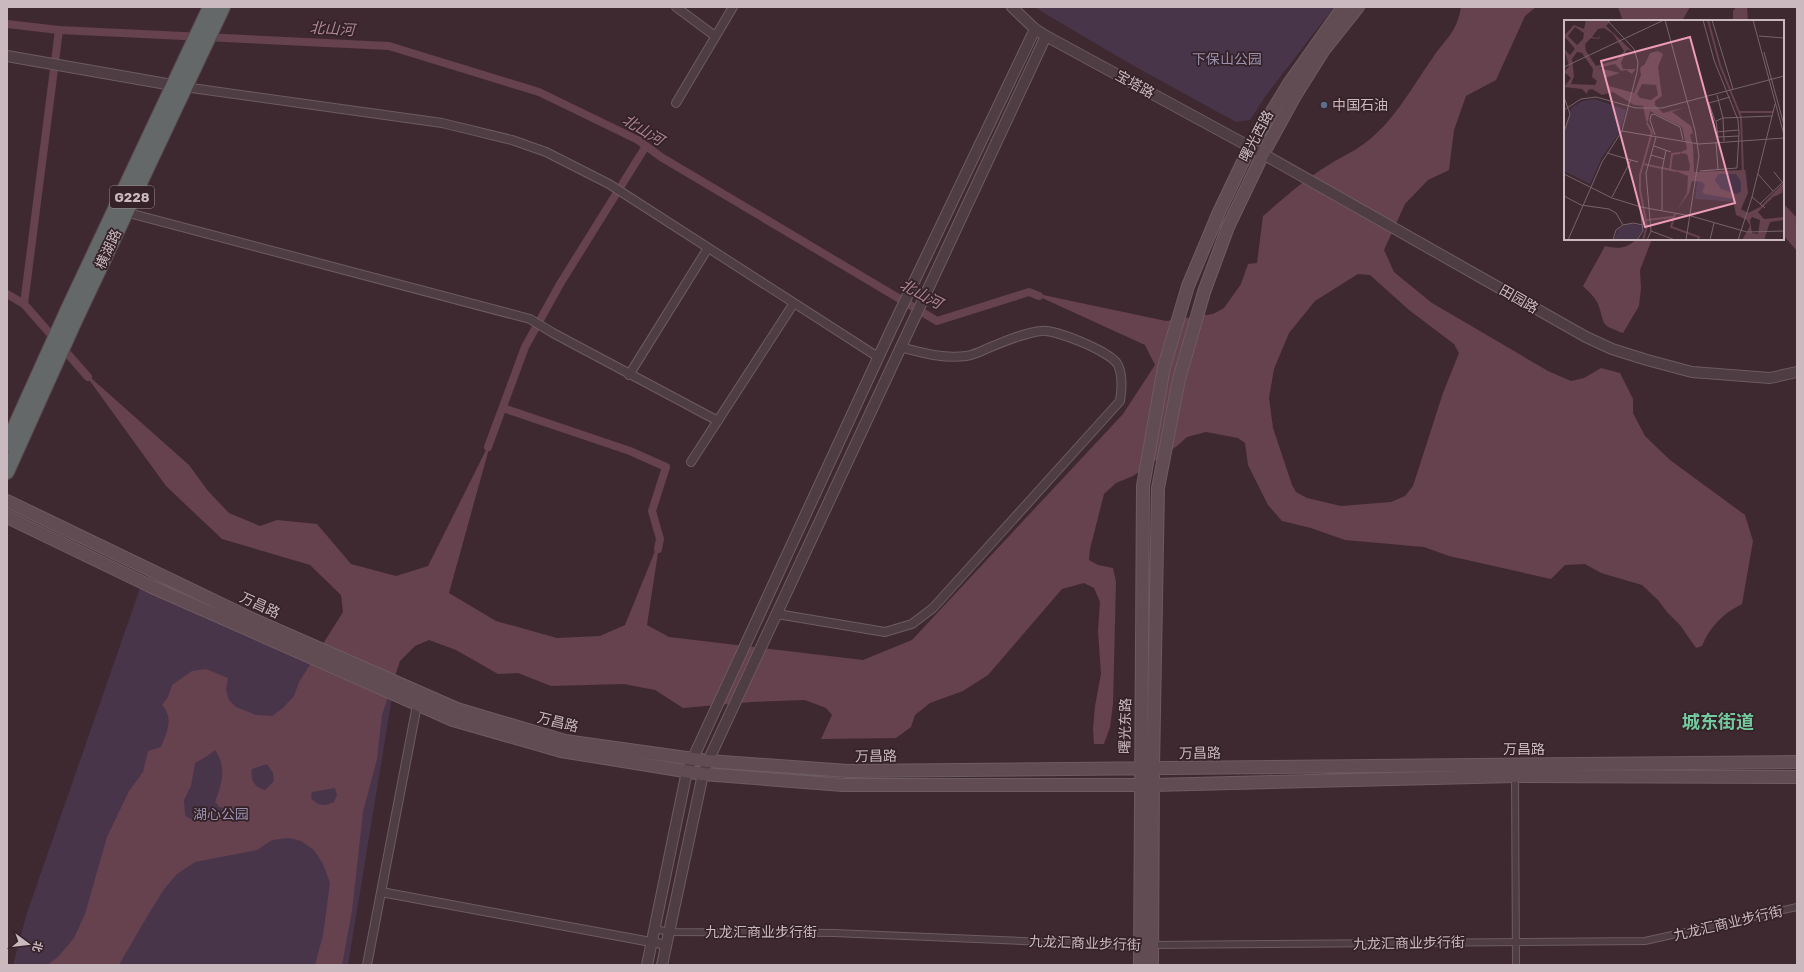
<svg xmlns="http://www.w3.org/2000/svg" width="1804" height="972" font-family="Rubik,'Noto Sans SC',sans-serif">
<rect width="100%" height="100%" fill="#3f2931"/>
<path fill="#49354a" d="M1034 7H1334L1267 94 1250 120 1236 122 1127 62Z
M144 577H150L394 685 348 965H13L27 913Z"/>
<path fill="#66414e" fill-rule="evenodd" d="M1461 7H1536L1525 16 1496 80 1466 96 1454 130 1449 170 1428 180 1405 204 1384 250 1394 272 1432 303 1548 371 1571 381 1584 378 1601 368 1620 373 1633 399V413L1645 436 1670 460 1745 515 1753 541 1742 604C1723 613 1709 628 1702 646L1696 648 1680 625 1667 612 1658 600 1642 585 1601 573 1585 564 1565 565 1551 579 1449 556 1424 547 1345 540 1311 528 1282 521 1268 505 1248 465 1245 443 1238 438 1206 432 1187 437 1177 446 1133 476 1116 483 1104 494 1090 549 1089 560 1098 565 1113 568 1116 582 1113 704 1110 727 1104 744H1094L1093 729 1095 706 1101 674 1098 631 1100 602 1094 588 1084 583 1062 589 988 675 963 691 930 703 915 715 911 727 896 738 821 739 832 715 826 708 805 700 752 702 683 708 655 690 624 684 551 686 518 673 498 674 456 650 429 640 415 646 400 661 382 715 377 759 363 812 352 911 342 965H315L323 935 330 883 323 864 314 850 301 841 289 838 272 840 257 850 195 862 177 874 165 888 148 915 119 965H47L58 957 74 938 85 914 107 837 129 791 143 772 148 751 161 747C167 732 174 718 162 705L168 697 172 685 192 671 206 669 228 678 226 690 229 700 236 707 256 715 272 716 283 708 294 696 299 682 343 612 341 595 310 565 222 539 166 486 82 370 189 465 208 491 229 513 260 526 277 520 317 524 351 564 396 576 428 566 492 438 449 593 496 621 557 638 600 636 625 625 660 539 647 625 669 637 863 660 912 640 1123 414 1155 365 1145 345 1029 292 1166 321 1213 314 1224 308 1241 284 1248 264 1257 263 1263 216C1284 198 1306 178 1330 164 1343 156 1357 150 1369 140 1396 118 1412 87 1432 59 1446 37 1456 35 1461 7ZM1358 274 1370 275 1409 310 1454 344 1459 353 1443 393 1413 486 1405 496 1391 502 1341 506 1307 498 1296 492 1292 485 1273 428 1269 398 1274 369 1289 333 1315 301ZM215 750C227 768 222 783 215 802L219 807 224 808 222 816C211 821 195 824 185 815L184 800 191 786 195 763 207 756ZM267 764 273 773 274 781 265 790C254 788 250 779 252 769ZM335 788 337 795 334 802C324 806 319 807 311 798L312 792Z
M1618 7H1690L1682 21H1623Z
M1736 7H1747L1748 21H1733V11Z
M1783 203 1797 218V251L1783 235Z
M1636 239H1652L1640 270 1641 288 1639 306 1623 333C1599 324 1606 326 1598 304 1595 297 1588 291 1583 286L1605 246C1617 249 1628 249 1636 239Z"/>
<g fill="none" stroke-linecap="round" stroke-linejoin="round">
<path stroke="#66414e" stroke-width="8" d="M7 24 59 30 389 46 539 92 638 140 661 157 937 321 1029 292 1039 296
M7 294 24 304 88 377
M24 304 59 30
M503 408 630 451 666 467 652 511 660 539 658 549
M488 447 525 347 560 284 646 146"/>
<g stroke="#6d5b62" stroke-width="8">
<path id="pedestrian" d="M1515 776 1516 965
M654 929 670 932 834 933 1141 946
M1150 945 1645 941 1797 907"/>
</g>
<g stroke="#6d5b62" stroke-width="10">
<path id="minor" d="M676 7 715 36
M184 87 442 123 512 140 546 152 609 184 878 357
M676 103 733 7
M125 212 530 319 553 333 718 421
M629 375 708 248
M691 462 794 303
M777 614 885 632 912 624 933 608 1120 401C1122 389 1123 376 1118 365 1112 352 1055 329 1041 331 1023 333 1003 342 986 349 980 352 973 355 966 356 943 359 923 353 900 347
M381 892 667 945
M367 965 417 705"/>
</g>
<g stroke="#6d5b62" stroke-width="12">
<path id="tertiary" d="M1012 7 1035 29 1046 36 1263 154 1586 337 1612 349 1647 360 1692 372 1770 378 1797 372
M7 56 178 86
M647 965 687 771 891 330 1035 29
M662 965 703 774 708 761 1046 36"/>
</g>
<g stroke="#6d5b62" stroke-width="14">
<path id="secondary" d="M7 501 254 620 457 709 565 741 708 761 848 771 1797 762
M7 517 152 587 453 720 561 751 703 774 843 785H1153L1515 776 1797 777
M1140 965 1143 486 1164 367 1188 286 1219 212 1250 147 1290 82 1343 7
M1152 965 1153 768 1158 488 1179 379 1204 292 1228 227 1263 154 1296 94 1323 51 1358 7"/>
</g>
<g stroke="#57454c" stroke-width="16">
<path id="trunk" d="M7 444 67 311 210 7
M7 472 74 323 223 7"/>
</g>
<use href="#pedestrian" stroke="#4f3d44" stroke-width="6"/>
<use href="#minor" stroke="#4f3d44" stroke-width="8"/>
<use href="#tertiary" stroke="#4f3d44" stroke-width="10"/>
<use href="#secondary" stroke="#624c53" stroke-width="12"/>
<use href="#trunk" stroke="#656868" stroke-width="14"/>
</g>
<circle fill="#5c6f8a" stroke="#352229" stroke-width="1.5" cx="1324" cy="105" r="4"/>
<g text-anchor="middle" stroke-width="3.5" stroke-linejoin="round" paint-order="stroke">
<rect fill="#352229" stroke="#9d8c92" stroke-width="1" x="110" y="186" width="44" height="22" rx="3"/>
<g font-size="13" font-weight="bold" fill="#cababf">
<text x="132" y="202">G228</text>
</g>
<g font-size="14" fill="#9890ad" stroke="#352229">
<text x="1227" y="64">下保山公园</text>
<text x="221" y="819">湖心公园</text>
</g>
<g font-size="14" fill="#cababf" stroke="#352229">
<text transform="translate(1135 84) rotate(29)" y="5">宝塔路</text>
<text transform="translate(1256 136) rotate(-62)" y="5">曙光西路</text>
<text transform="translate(108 249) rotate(-65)" y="5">横湖路</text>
<text transform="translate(1519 299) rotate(30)" y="5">田园路</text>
<text transform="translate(260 605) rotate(25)" y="5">万昌路</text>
<text transform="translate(558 722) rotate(14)" y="5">万昌路</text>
<text transform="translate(1125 726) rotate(-89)" y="5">曙光东路</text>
<text x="1524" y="754">万昌路</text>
<text transform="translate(1200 753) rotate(-1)" y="5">万昌路</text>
<text transform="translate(876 756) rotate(-1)" y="5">万昌路</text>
<text transform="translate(1728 923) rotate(-13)" y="5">九龙汇商业步行街</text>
<text x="761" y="937">九龙汇商业步行街</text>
<text transform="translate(1085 943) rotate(2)" y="5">九龙汇商业步行街</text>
<text transform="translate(1409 943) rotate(-1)" y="5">九龙汇商业步行街</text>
</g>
<g font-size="14" fill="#cababf" stroke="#352229" text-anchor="start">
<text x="1332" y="110">中国石油</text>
</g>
<g font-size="15" font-style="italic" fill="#ad8594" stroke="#352229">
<text transform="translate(332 29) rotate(3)" y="5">北山河</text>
<text transform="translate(643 130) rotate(31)" y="5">北山河</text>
<text transform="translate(921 294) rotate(28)" y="5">北山河</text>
</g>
<g font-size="18" font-weight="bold" fill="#74ca9f" stroke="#352229">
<text x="1718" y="728">城东街道</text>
</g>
</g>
<g transform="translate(1564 20)">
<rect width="220" height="220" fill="#3f2931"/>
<path d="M31 79 62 90 56 112 38 137 26 164 0 151V115L7 88 19 81ZM182 150 184 174 171 182 131 179 134 153ZM65 203 78 206 79 210 72 220H50L54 209Z" fill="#49354a"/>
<path d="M22 0H47L42 6 68 31 63 30 57 43 59 49H72L68 54 62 50 57 51 51 44 35 48 56 53 41 58 45 66 70 73 77 55 76 48 81 44 86 33 94 31 99 34 94 47 98 76 91 81V85L99 93 122 87 108 92 127 106 129 113 126 115 129 126 130 152 181 150 184 173 177 189 184 193 196 187 220 162 218 173 209 177 194 192 200 199 220 197V200L206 202 200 220H178L186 206 183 200 172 195 169 179 140 174 138 171 141 165 138 162 128 161 125 173 113 190 123 173 124 156 109 150 125 151 126 146 123 134 115 133 123 129 118 107 86 91 83 105 79 86 70 85 49 72 38 75 28 69 24 70 23 74 18 69 0 67 7 58 0 52 5 46 0 29 6 35 11 29 0 16 10 5 20 9ZM11 7 20 13 19 19 13 25 4 16ZM40 8 49 14 60 31 53 40 32 46 22 31 21 24 27 18 35 19 36 15 34 18 28 17 34 9ZM13 32 18 33 29 49 28 57 33 61 31 65 7 64 10 56 8 39ZM78 64 92 65 94 75 87 80 76 78 73 74ZM154 154H172L177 162V171L173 174 157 169 151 160ZM188 197 196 200 194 214 188 213 186 200Z" fill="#66414e" fill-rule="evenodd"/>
<path fill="none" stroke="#66414e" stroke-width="2" d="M144 0 156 45 177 97 179 153M174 92H209M79 144 112 151M106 150 108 134 116 133M111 194 107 207 135 217 134 220M83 200 109 197M79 220 83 206 76 170V155L88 112 83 103"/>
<path fill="none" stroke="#77636a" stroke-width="1" d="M101 0 131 110 135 136 122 220M148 0 169 69M189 0 220 115M195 16 220 18M200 32 220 105M0 47 100 0M153 75 159 98 160 121M0 77 6 94 0 112M0 90 17 79 32 77 72 88H98L220 56M151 101 145 83 166 77M58 111 135 124 220 118M152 112 175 110M91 115 86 100 87 95 90 94 116 107 119 120M175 116 154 117 152 101 159 98 208 96M152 122 154 149M90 126 107 132M43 133 74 142M87 135 100 139M136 151 173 148 175 113 174 100 150 40 139 0M210 152 218 162M0 154 48 178 77 187 127 196 183 212 220 211M194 154 209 171M0 176 17 185 45 189 52 193 59 205M48 177 67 140M188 177 201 188M196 184 220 161M98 190V150L102 130M87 211 111 220M4 220 38 142 58 111 73 52 74 42 70 29 43 0M49 220 52 210 59 205 69 203 79 205M73 220 79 211 76 187M83 220 87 211 82 153 92 117M146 220 150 203M174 220 188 177 211 84"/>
<path fill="#ed9cb6" fill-opacity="0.15" stroke="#ed9cb6" stroke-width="2" d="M126 17 171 183 81 207 37 41Z"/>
<rect width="220" height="220" fill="none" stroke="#cababf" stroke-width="2"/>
</g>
<rect width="1804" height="972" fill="none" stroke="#cababf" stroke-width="16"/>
<g transform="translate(28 944) rotate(105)" stroke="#352229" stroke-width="3" paint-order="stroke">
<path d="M0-3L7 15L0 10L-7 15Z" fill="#cababf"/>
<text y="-6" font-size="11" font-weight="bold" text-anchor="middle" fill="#cababf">北</text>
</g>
</svg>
